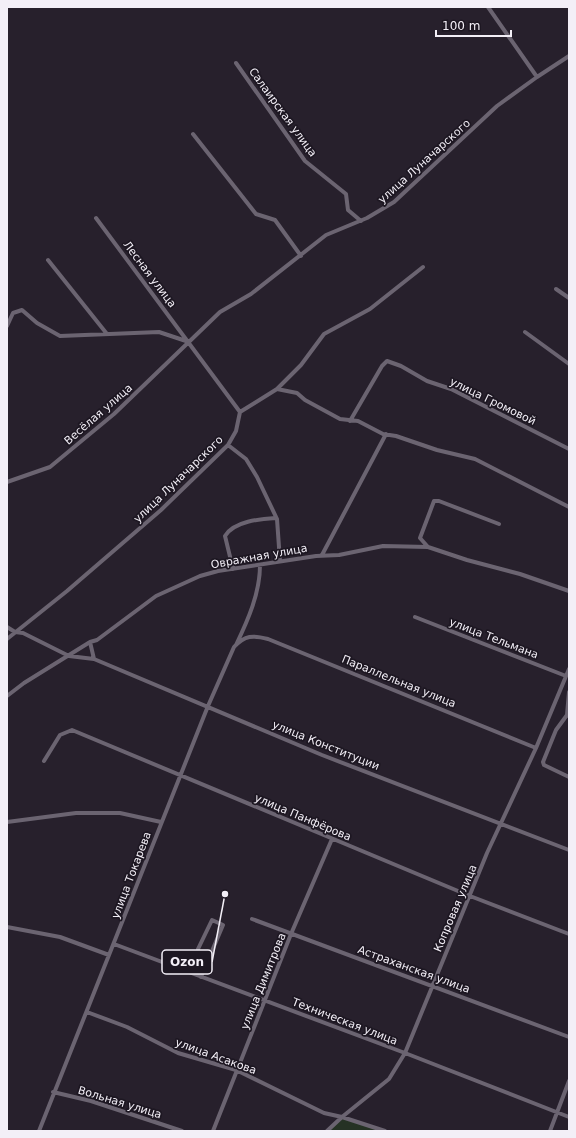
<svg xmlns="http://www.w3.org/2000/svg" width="576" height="1138" font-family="'DejaVu Sans',sans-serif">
<rect width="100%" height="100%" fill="#27202c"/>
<path fill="#253224" d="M342 1117 385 1131H327Z"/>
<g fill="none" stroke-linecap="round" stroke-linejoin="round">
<path stroke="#6b6471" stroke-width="4" d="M488 7 537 77
M236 63 305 161 346 194 348 210 361 221
M193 134 256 214 275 220 301 256
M96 218 240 412
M48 260 107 334
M556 289 569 298
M7 326 13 313 22 310 37 323 60 336 159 332 189 342
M525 332 569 364
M277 389 297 393 305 400 340 419 358 421 383 434 396 436 437 450 475 459 569 507
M350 421 382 366 387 361 401 366 427 381 451 389 569 449
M228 445 246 459 257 477 277 519 280 561
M7 482 50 467 114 414 220 312 251 294 326 235 367 218 394 202 497 106 537 77 569 56
M499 524 439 501H434L420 538 428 547 467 560 520 574 569 591
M322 555 386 434
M233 569 225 536C234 521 260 519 276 518
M415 617 566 676
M7 627 15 632 23 633 69 656 94 659
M7 639 67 591 161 510 228 445 236 431 240 412 277 389 301 365 324 334 370 309 423 267
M90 642 94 659 322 755 569 850
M236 645C248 620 260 593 260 565
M7 696 24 683 90 642 97 640 156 596 200 576 218 571 316 556 339 555 383 546 428 547
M567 715 556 730 543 762 544 765 569 777
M569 716 567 715 569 692
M44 761 60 735 72 730 470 896 569 934
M7 822 76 813H120L161 822
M252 919 569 1037
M7 927 60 937 109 955
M114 944 405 1053 569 1117
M201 977 223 925 212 920 198 949 199 955 208 958
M87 1012 127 1027 178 1053 236 1070 324 1113 342 1117 385 1131
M53 1092 91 1101 182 1131
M39 1131 208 706 234 647C245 635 253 635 268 639L536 748
M213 1131 291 934 332 839
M327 1131 342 1117 389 1079 405 1053 487 853 536 748 569 669
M550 1131 569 1081"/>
</g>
<g text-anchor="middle" stroke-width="3.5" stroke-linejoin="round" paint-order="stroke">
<g font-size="11" fill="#f3eff7" stroke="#1d1722">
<text transform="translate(283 112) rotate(54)" y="4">Салаирская улица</text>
<text transform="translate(424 161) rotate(-42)" y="4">улица Луначарского</text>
<text transform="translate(150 274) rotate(53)" y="4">Лесная улица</text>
<text transform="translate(493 401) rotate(26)" y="4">улица Громовой</text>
<text transform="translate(98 414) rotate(-41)" y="4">Весёлая улица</text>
<text transform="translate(178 479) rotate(-44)" y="4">улица Луначарского</text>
<text transform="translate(259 556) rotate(-10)" y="4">Овражная улица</text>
<text transform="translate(494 638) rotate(21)" y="4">улица Тельмана</text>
<text transform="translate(399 681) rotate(22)" y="4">Параллельная улица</text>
<text transform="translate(326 745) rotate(22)" y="4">улица Конституции</text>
<text transform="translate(303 817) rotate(23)" y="4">улица Панфёрова</text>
<text transform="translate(131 875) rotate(-69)" y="4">улица Токарева</text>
<text transform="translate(455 908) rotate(-67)" y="4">Копровая улица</text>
<text transform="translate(414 969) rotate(20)" y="4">Астраханская улица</text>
<text transform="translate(263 981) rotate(-68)" y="4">улица Димитрова</text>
<text transform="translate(345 1021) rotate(21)" y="4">Техническая улица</text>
<text transform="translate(216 1056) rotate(20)" y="4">улица Асакова</text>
<text transform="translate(120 1102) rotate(17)" y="4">Вольная улица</text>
</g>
</g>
<path fill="none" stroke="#f3eff7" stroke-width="1.5" d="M225 894L212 962"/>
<circle fill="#f3eff7" stroke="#1d1722" stroke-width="1.5" cx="225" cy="894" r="4"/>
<rect fill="#1d1722" stroke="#f3eff7" stroke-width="1.5" x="162" y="950" width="50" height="24" rx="4"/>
<g font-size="12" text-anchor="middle" font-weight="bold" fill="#f3eff7">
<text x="187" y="966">Ozon</text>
</g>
<rect width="576" height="1138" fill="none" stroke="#f3eff7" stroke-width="16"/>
<path d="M436 30v6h75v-6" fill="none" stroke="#f3eff7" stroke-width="2"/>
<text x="442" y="30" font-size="12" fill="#f3eff7" stroke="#1d1722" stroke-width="3" paint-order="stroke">100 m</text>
</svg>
